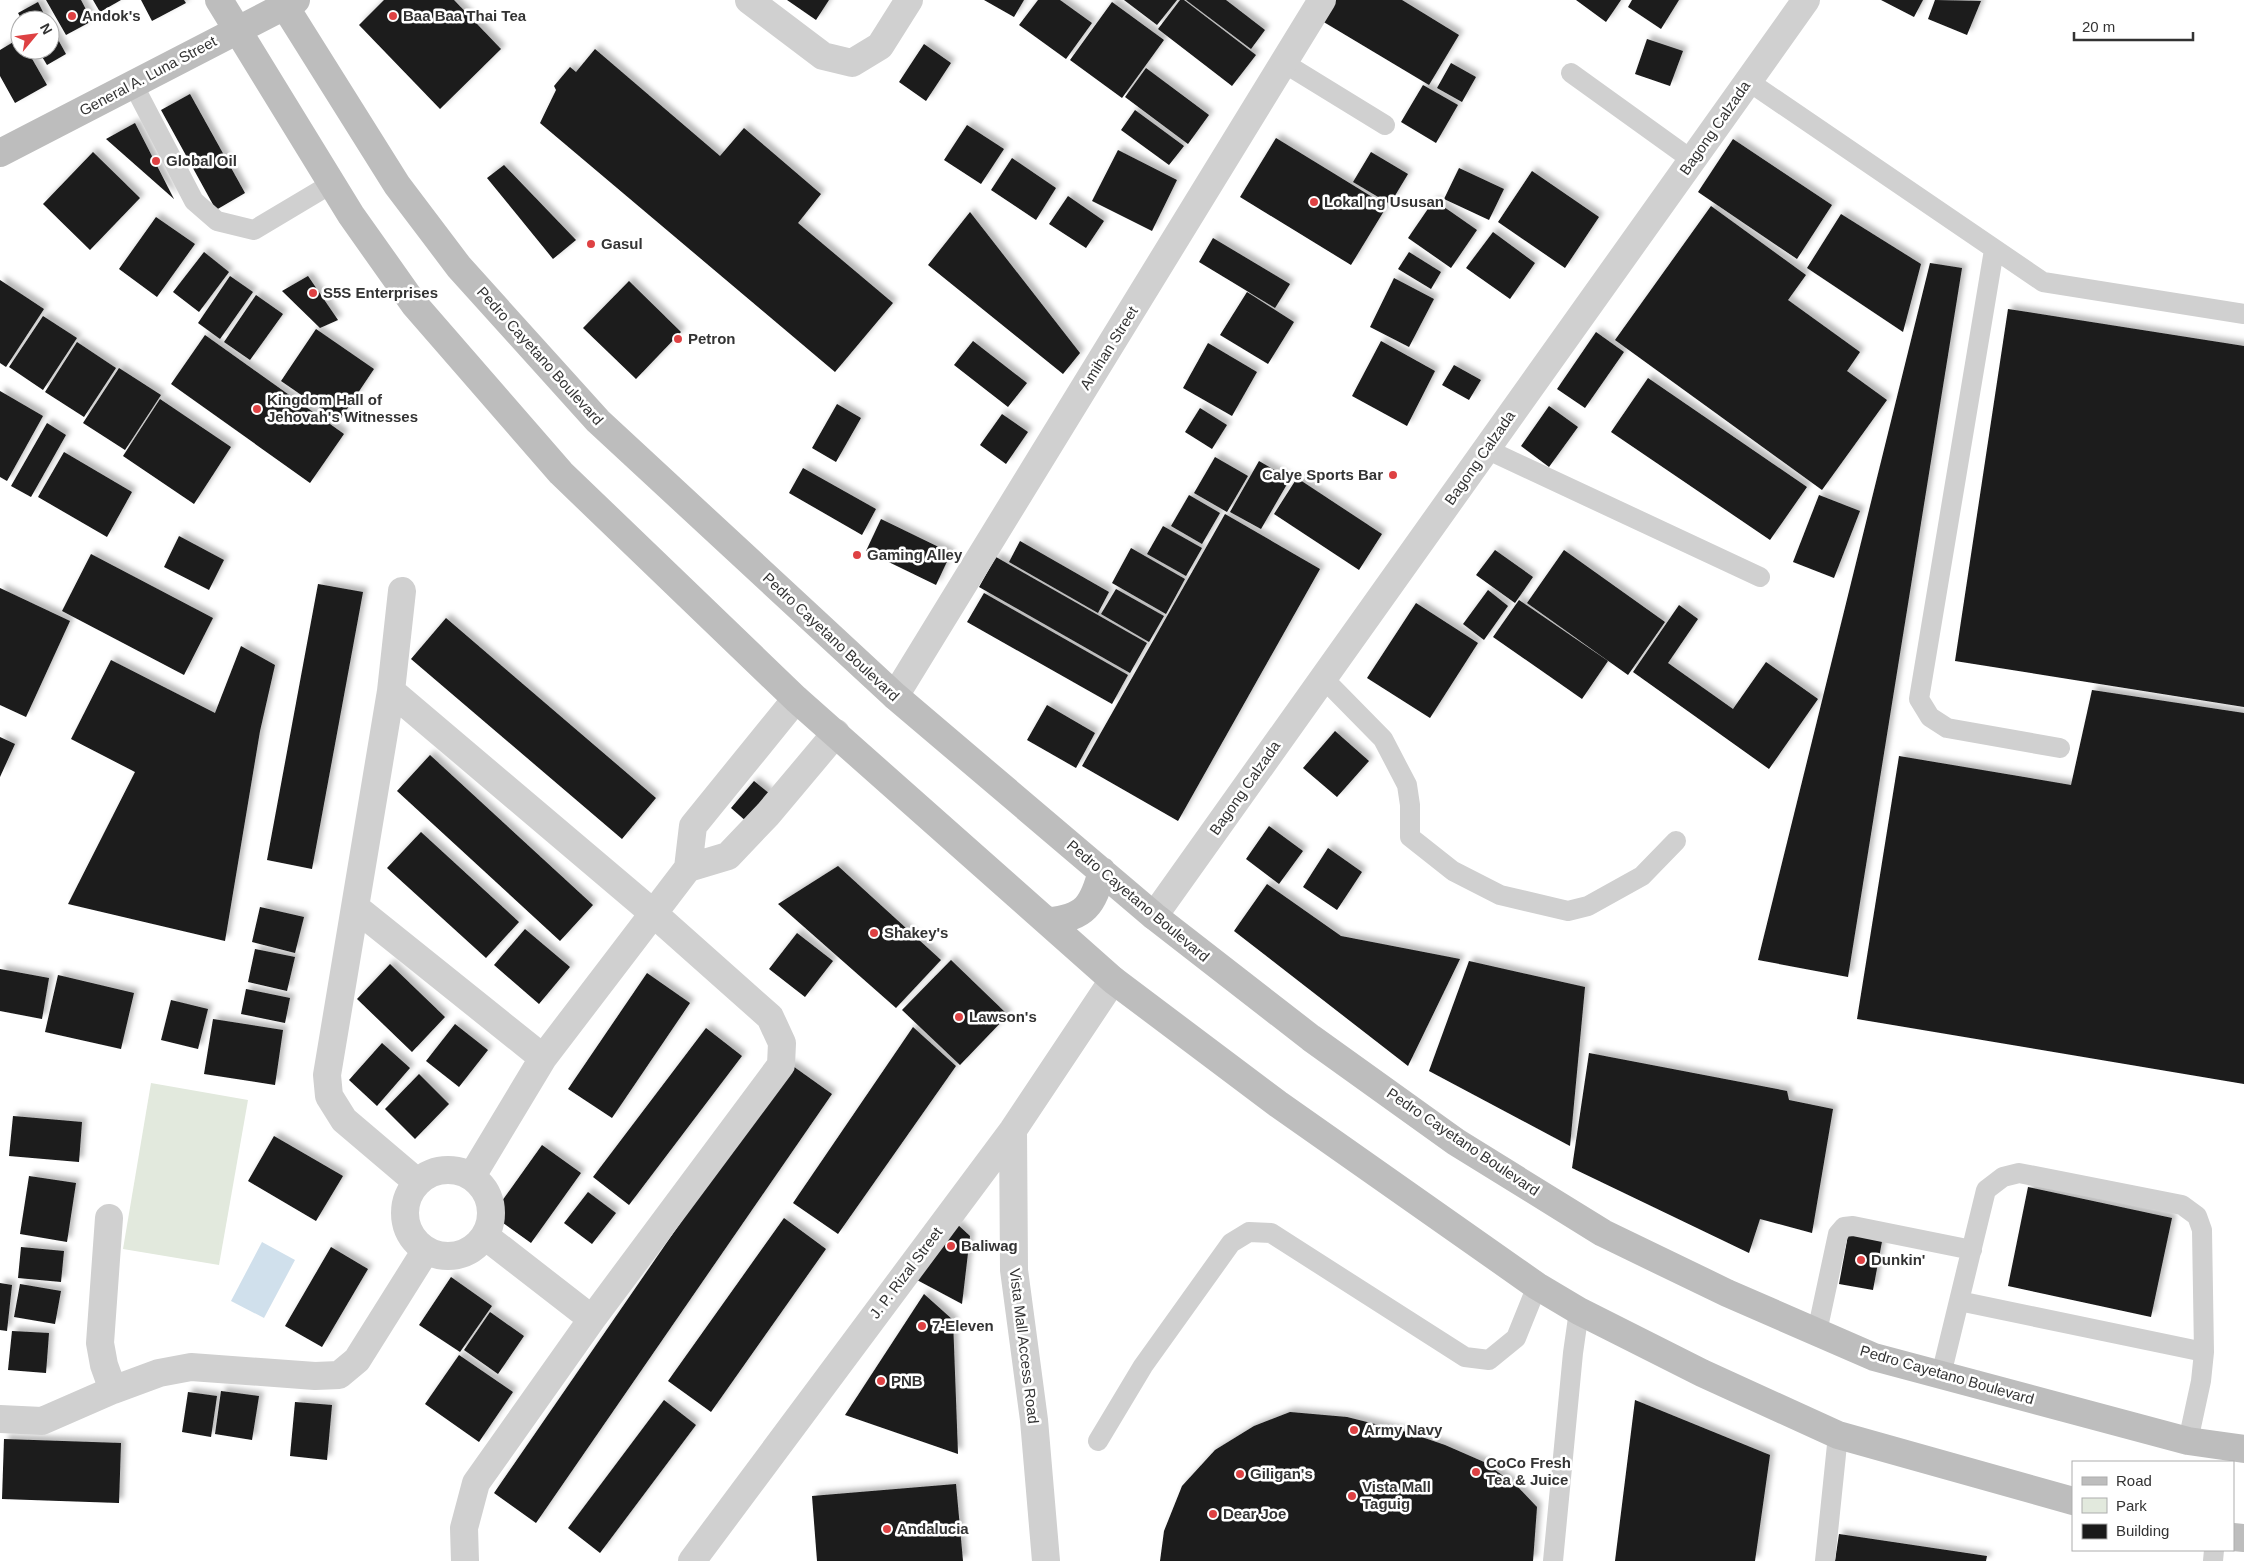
<svg xmlns="http://www.w3.org/2000/svg" width="2244" height="1561" font-family="Arial,sans-serif">
<defs>
<filter id="shadow"><feDropShadow dx="4.5" dy="-4.5" stdDeviation="2.5" flood-color="#0004"/></filter>
</defs>
<rect width="100%" height="100%" fill="#fff"/>
<path fill="#e2e9dd" d="M151 1083 248 1100 219 1265 123 1249Z"/>
<path fill="#d0e0ec" d="M262 1242 295 1260 264 1318 231 1301Z"/>
<path fill="#1a1a1a" filter="url(#shadow)" d="M46 0H81L92 21 66 35Z
M93 0H121L100 12Z
M141 0H184L186 3 152 21Z
M384 0H454L501 49 440 109 359 25Z
M787 0H829L816 20Z
M984 0H1024L1014 17Z
M1038 0H1060L1092 23 1066 59 1019 25Z
M1124 0H1177L1157 25Z
M1180 0H1184L1256 55 1232 86 1158 29Z
M1186 0H1226L1265 30 1251 49Z
M1335 0H1402L1459 35 1429 85 1322 21Z
M1576 0H1621L1606 22Z
M1632 0H1679L1661 29 1628 7Z
M1881 0H1923L1914 17Z
M1935 0 1981 1 1967 35 1928 19Z
M38 2 47 20H22L18 13Z
M1112 2 1164 40 1122 98 1070 60Z
M50 25 66 54 47 65 38 50H50Z
M20 38V50H27L47 85 15 103 0 76V50Z
M1647 39 1683 51 1670 86 1635 74Z
M924 44 951 63 926 101 899 82Z
M595 49 720 156 744 128 821 194 798 223 893 303 835 372 540 123 556 90 554 86 570 67 576 72Z
M1451 63 1476 77 1462 102 1437 88Z
M1146 68 1209 115 1188 144 1125 97Z
M1423 85 1458 105 1436 143 1401 122Z
M190 94 245 193 216 210 161 110Z
M1135 110 1184 146 1169 165 1121 130Z
M135 123 174 199 106 139Z
M967 125 1004 149 981 184 944 160Z
M1276 138 1387 206 1351 265 1240 197Z
M1733 139 1832 205 1797 259 1698 192Z
M1118 150 1177 180 1152 231 1092 201Z
M93 152 140 198 90 250 43 204Z
M1371 152 1408 174 1390 204 1353 182Z
M1012 158 1056 188 1036 220 991 190Z
M504 165 576 240 553 259 487 178Z
M1459 168 1504 189 1489 220 1444 199Z
M1532 171 1599 217 1565 268 1498 222Z
M1068 196 1104 221 1086 248 1049 224Z
M1434 200 1477 230 1451 268 1408 238Z
M1711 206 1806 275 1788 300 1860 352 1847 371 1887 400 1822 490 1615 340Z
M970 212 1080 353 1063 374 928 265Z
M1841 214 1921 264 1903 332 1807 268Z
M156 217 195 244 157 297 119 269Z
M1493 232 1535 263 1510 299 1466 268Z
M1213 238 1290 284 1275 308 1199 262Z
M204 252 229 272 199 312 173 292Z
M1409 252 1441 272 1431 289 1398 269Z
M1930 263 1962 268 1848 977 1758 960Z
M230 276 253 292 220 339 198 323Z
M308 276 338 320 320 328 282 291Z
M1394 278 1434 299 1409 347 1370 327Z
M0 280 44 309 6 367 0 363Z
M629 281 681 332 636 379 583 328Z
M1247 292 1294 322 1268 364 1220 335Z
M256 295 283 314 250 360 224 342Z
M2008 309 2244 346V707L1955 661Z
M43 316 77 338 43 390 9 367Z
M316 329 374 369 339 421 281 381Z
M1596 332 1624 352 1585 408 1557 389Z
M205 335 344 434 310 483 171 384Z
M973 341 1027 383 1008 407 954 365Z
M1381 341 1435 371 1407 426 1352 396Z
M77 342 116 368 84 417 45 392Z
M1208 343 1257 372 1232 416 1183 388Z
M1454 365 1481 380 1469 400 1442 385Z
M119 368 161 395 125 450 83 423Z
M1648 378 1807 487 1770 540 1611 432Z
M0 391 43 416 7 481 0 477Z
M160 399 231 447 194 504 123 456Z
M837 404 861 418 836 462 812 448Z
M1549 406 1578 427 1549 467 1521 446Z
M1200 408 1227 425 1212 449 1185 432Z
M1002 414 1028 432 1006 464 980 445Z
M47 423 66 435 31 497 11 486Z
M64 452 132 492 107 537 38 497Z
M1215 457 1248 476 1227 512 1194 493Z
M1259 461 1290 479 1261 529 1230 512Z
M803 468 876 509 862 535 789 493Z
M1297 478 1382 534 1359 570 1274 514Z
M1189 495 1220 513 1202 544 1171 526Z
M1819 495 1860 511 1834 578 1793 562Z
M1225 514 1320 569 1178 821 1082 766Z
M881 519 951 553 936 585 866 551Z
M1163 526 1202 548 1186 576 1147 554Z
M179 536 224 560 209 590 164 567Z
M1020 541 1109 592 1098 613 1009 562Z
M1131 548 1185 579 1166 614 1112 583Z
M1495 550 1533 577 1515 603 1476 575Z
M1564 550 1665 622 1628 675 1527 603Z
M91 554 213 618 184 675 62 611Z
M996 557 1147 643 1130 673 979 587Z
M318 584 363 592 312 869 267 860Z
M0 588 70 621 26 717 0 705Z
M1116 589 1164 616 1149 642 1101 614Z
M1488 590 1508 606 1484 640 1463 624Z
M984 593 1128 675 1112 704 967 622Z
M1519 600 1608 661 1582 699 1493 637Z
M1416 603 1478 643 1430 718 1367 678Z
M1679 605 1698 619 1668 663 1733 709 1766 662 1818 699 1769 769 1633 672Z
M446 618 656 798 622 839 411 659Z
M241 646 275 665 260 731 225 941 68 904 135 772 71 739 111 660 215 713Z
M2092 690 2244 713V1084L1857 1019 1899 756 2071 785Z
M1047 705 1095 733 1076 768 1027 740Z
M1335 731 1369 761 1337 797 1303 768Z
M0 737 15 744 0 777Z
M430 755 593 905 560 941 397 791Z
M754 781 770 794 747 822 731 808Z
M1269 826 1303 851 1279 884 1246 859Z
M421 832 519 922 486 958 387 868Z
M1328 848 1362 872 1337 910 1303 887Z
M838 866 941 960 896 1008 778 904Z
M1267 884 1341 936 1460 959 1408 1066 1234 931Z
M260 907 304 917 295 953 252 942Z
M525 929 570 967 539 1004 494 965Z
M797 933 833 961 805 997 769 969Z
M255 949 295 957 287 991 248 982Z
M951 960 1008 1015 960 1065 902 1010Z
M1469 961 1585 987 1570 1146 1429 1071Z
M390 964 445 1017 412 1052 357 999Z
M0 969 49 978 42 1019 0 1011Z
M647 973 690 1003 612 1118 568 1089Z
M58 975 134 993 121 1049 45 1032Z
M246 989 290 998 285 1023 241 1014Z
M171 1000 208 1009 198 1049 161 1040Z
M213 1019 283 1030 275 1085 204 1074Z
M455 1024 488 1050 459 1087 426 1061Z
M913 1027 956 1066 838 1234 793 1203Z
M706 1028 742 1056 629 1205 593 1177Z
M382 1043 410 1068 377 1106 349 1080Z
M1589 1053 1787 1091 1789 1100 1833 1109 1812 1233 1760 1219 1749 1253 1572 1168Z
M790 1064 832 1094 536 1523 494 1493Z
M419 1074 449 1104 415 1139 385 1109Z
M13 1116 82 1122 79 1162 9 1156Z
M274 1136 343 1176 316 1221 248 1181Z
M542 1145 581 1173 531 1243 492 1215Z
M29 1176 76 1183 67 1242 20 1234Z
M2028 1187 2172 1218 2151 1317 2008 1286Z
M588 1192 616 1213 592 1244 564 1223Z
M784 1218 826 1249 711 1412 668 1381Z
M957 1224 970 1236 962 1304 917 1280Z
M1849 1230 1883 1236 1873 1290 1839 1284Z
M21 1247 64 1251 61 1282 18 1278Z
M331 1247 368 1269 322 1347 285 1326Z
M451 1277 492 1306 460 1352 419 1325Z
M0 1283 12 1285 7 1331 0 1330Z
M20 1284 61 1291 55 1324 14 1317Z
M924 1294 953 1320 958 1454 845 1415Z
M490 1312 524 1336 498 1374 464 1350Z
M12 1331 49 1333 46 1373 8 1370Z
M459 1355 513 1392 479 1442 425 1404Z
M221 1391 259 1396 252 1440 215 1434Z
M188 1392 217 1396 211 1437 182 1432Z
M664 1400 696 1425 600 1553 568 1528Z
M1635 1400 1770 1455 1755 1561H1615Z
M295 1402 332 1405 327 1460 290 1456Z
M1290 1412 1347 1417 1407 1432 1445 1445 1484 1462 1516 1485 1537 1507 1533 1561H1160L1164 1531 1182 1486 1215 1450 1254 1426Z
M4 1439 121 1443 119 1503 2 1499Z
M956 1484 963 1561H817L812 1496Z
M1839 1534 1987 1556 1986 1561H1835Z"/>
<g fill="none" stroke-linecap="round" stroke-linejoin="round">
<path stroke="#d0d0d0" stroke-width="20" d="M1284 63 1385 125
M1571 73 1692 160
M1748 81 2043 282 2244 314
M133 84 194 201 217 221 254 230 331 184
M1994 250 1919 699 1930 717 1947 728 2060 748
M1486 449 1760 577
M1323 678 1383 739 1407 785 1410 805V837L1453 871 1500 895 1568 911 1588 906 1642 876 1676 841
M1959 1301 2204 1352
M1817 1332 1838 1234 1844 1227 1853 1226 1972 1250
M1941 1375 1986 1190 2003 1177 2019 1173 2182 1205 2197 1216 2202 1230 2204 1352 2201 1381 2188 1441
M1098 1441 1143 1366 1231 1243 1249 1232 1271 1233 1465 1357 1489 1360 1516 1338 1537 1286
M1553 1561 1573 1353 1579 1311
M1825 1561 1838 1435
M2213 1561 2214 1550"/>
<path stroke="#d0d0d0" stroke-width="28" d="M749 0 823 56 852 63 880 46 909 0
M402 591 391 691 327 1075 329 1096 344 1120 417 1182
M391 691 653 913 770 1017 782 1043 781 1065 592 1319 476 1483 464 1528 465 1561
M895 696 1322 0
M688 868 728 856 768 814 836 733
M356 908 543 1058
M405 1213a43 43 0 1 1 86 0a43 43 0 1 1-86 0Z
M472 1176 543 1058 688 868 693 826 796 699
M109 1218 100 1343 104 1365 113 1390
M485 1236 592 1319
M0 1419 42 1421 113 1390 159 1373 191 1367 315 1376 339 1375 357 1360 426 1250"/>
<path stroke="#d0d0d0" stroke-width="28" d="M1154 916 1806 0
M1013 1130 1014 1270 1034 1420 1046 1561
M692 1561 1013 1130 1113 980"/>
<path stroke="#bdbdbd" stroke-width="28" d="M219 0 351 215 414 304 561 473 796 699 1113 980 1278 1104 1537 1286 1579 1311 1702 1373 1838 1435 2073 1501
M281 0 397 185 459 267 598 421 895 696 1154 916 1311 1038 1456 1142 1603 1233 1727 1293 1874 1357 2188 1441 2244 1449
M0 153 296 0
M1049 921C1085 918 1093 905 1102 871
M2233 1537 2244 1538"/>
</g>
<g fill="#de4143" stroke="#fff" stroke-width="2">
<circle cx="72" cy="16" r="5"/>
<circle cx="393" cy="16" r="5"/>
<circle cx="156" cy="161" r="5"/>
<circle cx="1314" cy="202" r="5"/>
<circle cx="591" cy="244" r="5"/>
<circle cx="313" cy="293" r="5"/>
<circle cx="678" cy="339" r="5"/>
<circle cx="257" cy="409" r="5"/>
<circle cx="1393" cy="475" r="5"/>
<circle cx="857" cy="555" r="5"/>
<circle cx="874" cy="933" r="5"/>
<circle cx="959" cy="1017" r="5"/>
<circle cx="951" cy="1246" r="5"/>
<circle cx="1861" cy="1260" r="5"/>
<circle cx="922" cy="1326" r="5"/>
<circle cx="881" cy="1381" r="5"/>
<circle cx="1354" cy="1430" r="5"/>
<circle cx="1476" cy="1472" r="5"/>
<circle cx="1240" cy="1474" r="5"/>
<circle cx="1352" cy="1496" r="5"/>
<circle cx="1213" cy="1514" r="5"/>
<circle cx="887" cy="1529" r="5"/>
</g>
<g text-anchor="middle" stroke-width="5" stroke-linejoin="round" paint-order="stroke">
<g font-size="15" font-weight="bold" fill="#333" stroke="#fff" text-anchor="start">
<text x="82" y="21">Andok's</text>
<text x="403" y="21">Baa Baa Thai Tea</text>
<text x="166" y="166">Global Oil</text>
<text x="1324" y="207">Lokal ng Ususan</text>
<text x="601" y="249">Gasul</text>
<text x="323" y="298">S5S Enterprises</text>
<text x="688" y="344">Petron</text>
<text x="267" y="405">Kingdom Hall of<tspan x="267" dy="17">Jehovah's Witnesses</tspan></text>
<text x="1383" y="480" text-anchor="end">Calye Sports Bar</text>
<text x="867" y="560">Gaming Alley</text>
<text x="884" y="938">Shakey's</text>
<text x="969" y="1022">Lawson's</text>
<text x="961" y="1251">Baliwag</text>
<text x="1871" y="1265">Dunkin'</text>
<text x="932" y="1331">7-Eleven</text>
<text x="891" y="1386">PNB</text>
<text x="1364" y="1435">Army Navy</text>
<text x="1486" y="1468">CoCo Fresh<tspan x="1486" dy="17">Tea &amp; Juice</tspan></text>
<text x="1250" y="1479">Giligan's</text>
<text x="1362" y="1492">Vista Mall<tspan x="1362" dy="17">Taguig</tspan></text>
<text x="1223" y="1519">Dear Joe</text>
<text x="897" y="1534">Andalucia</text>
</g>
<g font-size="15" fill="#333" stroke="#fff">
<text transform="translate(148 76) rotate(-28)" y="5">General A. Luna Street</text>
<text transform="translate(1715 128) rotate(-55)" y="5">Bagong Calzada</text>
<text transform="translate(1109 348) rotate(-58)" y="5">Amihan Street</text>
<text transform="translate(540 356) rotate(48)" y="5">Pedro Cayetano Boulevard</text>
<text transform="translate(1480 458) rotate(-55)" y="5">Bagong Calzada</text>
<text transform="translate(831 637) rotate(43)" y="5">Pedro Cayetano Boulevard</text>
<text transform="translate(1245 788) rotate(-55)" y="5">Bagong Calzada</text>
<text transform="translate(1138 901) rotate(40)" y="5">Pedro Cayetano Boulevard</text>
<text transform="translate(1463 1142) rotate(34)" y="5">Pedro Cayetano Boulevard</text>
<text transform="translate(906 1273) rotate(-53)" y="5">J. P. Rizal Street</text>
<text transform="translate(1024 1346) rotate(83)" y="5">Vista Mall Access Road</text>
<text transform="translate(1947 1375) rotate(16)" y="5">Pedro Cayetano Boulevard</text>
</g>
</g>
<rect x="2072" y="1461" width="162" height="90" fill="#ffffff" stroke="#adadad"/>
<rect x="2082" y="1477" width="25" height="8" fill="#bdbdbd" stroke="#adadad"/>
<text x="2116" y="1486" font-size="15" fill="#333333">Road</text>
<rect x="2082" y="1498" width="25" height="15" fill="#e2e9dd" stroke="#adadad"/>
<text x="2116" y="1511" font-size="15" fill="#333333">Park</text>
<rect x="2082" y="1524" width="25" height="15" fill="#1a1a1a" stroke="#adadad"/>
<text x="2116" y="1536" font-size="15" fill="#333333">Building</text>
<g transform="translate(35 35) rotate(61)"><circle r="24" fill="#ffffff" stroke="#adadad"/>
<path d="M0-4L9 19L0 12L-9 19Z" fill="#de4143"/>
<text y="-8" font-size="14" font-weight="bold" text-anchor="middle" fill="#333333">N</text>
</g>
<path d="M2074 32v8h119v-8" fill="none" stroke="#333333" stroke-width="2.5"/>
<text x="2082" y="32" font-size="15" fill="#333333" stroke="#ffffff" stroke-width="4" paint-order="stroke">20 m</text>
</svg>
